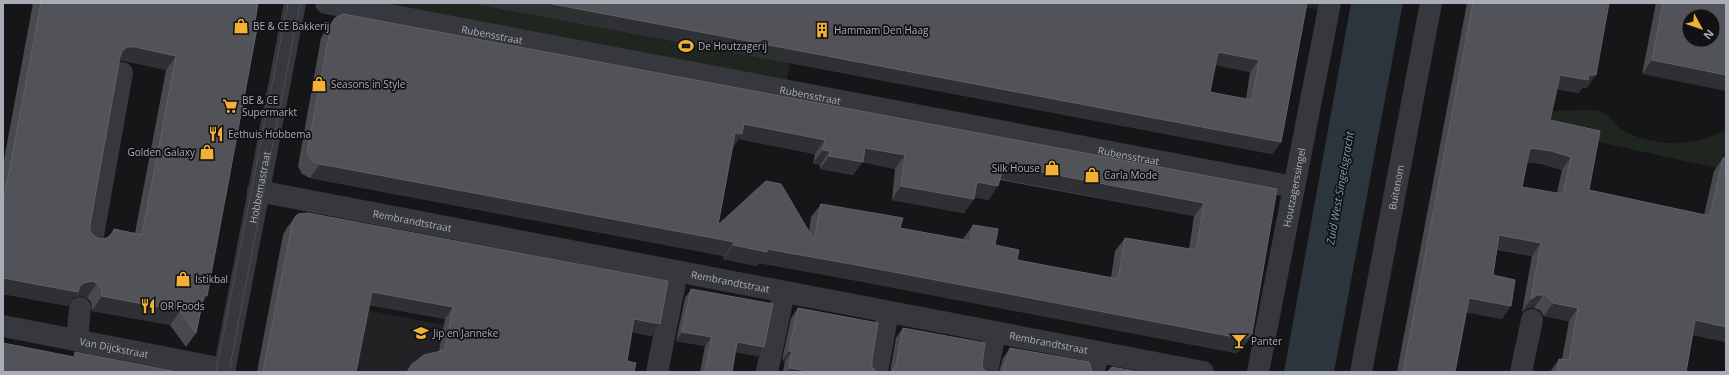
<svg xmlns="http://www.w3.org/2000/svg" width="1729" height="375" font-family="'Open Sans',sans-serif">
<rect width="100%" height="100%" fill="#161618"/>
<path fill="#222225" d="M362 309 607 357 604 372H350Z"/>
<path fill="#1e261f" d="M373 3H801L785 90Z
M1284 3H1321L1319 10Z
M1551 111C1560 111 1594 109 1600 111 1609 114 1615 126 1624 131 1656 147 1695 148 1726 129V170L1548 131Z"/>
<path fill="#2c353c" d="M1351 3H1403L1334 372H1284Z"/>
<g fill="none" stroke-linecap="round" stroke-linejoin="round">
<g stroke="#37383d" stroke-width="22">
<path id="s1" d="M326 3 1294 187"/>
<path id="s2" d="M258 191 1203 372"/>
<path d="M92 241 122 73"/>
<path id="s3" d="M3 326 224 369"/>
<path d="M77 340 80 308"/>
<path id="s4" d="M224 372 295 3"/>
<path d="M657 372 677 272"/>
<path d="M767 372 784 292"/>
<path d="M877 372 888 312"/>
<path d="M987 372 995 333"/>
<path d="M1094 372 1098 352"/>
<path id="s5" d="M1258 372 1330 3"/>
<path id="s6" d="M1361 372 1431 3"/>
<path d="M1521 372 1532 320"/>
</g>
<path stroke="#4a4c52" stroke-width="1" d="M216 372 288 3
M229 372 300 3"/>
</g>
<path fill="#47494d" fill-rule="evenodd" d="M33 3H258L207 296 202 303 196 333 186 347 170 325 92 311 91 302 87 298 82 296 74 297 68 306 3 294V165ZM119 61H125L166 70 135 233 114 229 109 236 107 238 100 239 94 236 90 231V225Z
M472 3H1307L1281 142 1272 154ZM1215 65 1250 72 1246 99 1210 92Z
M1467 3H1609L1587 88H1582L1579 93 1557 89 1550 120 1589 190 1704 215 1714 171 1723 158H1726V342L1693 335 1686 372H1550L1559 359H1562L1569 321 1544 316 1540 310 1534 308H1528L1522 312 1532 256 1497 250 1493 275 1502 319 1466 312 1455 372H1397ZM1527 162 1542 164 1562 170 1557 193 1522 187Z
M1656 3H1726L1642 74Z
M335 18 1277 189 1252 334 1243 348 1236 353 853 280 759 263 757 266 723 259 724 256 310 178 302 174 298 166 321 38 325 31ZM739 139 815 154 813 163 820 165V169L853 175 862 162 895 169 892 200 964 213 974 199V197L989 200 1000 180 1194 216 1189 249 1125 238 1115 251 1111 278 1017 260 995 245 973 225 963 239 900 228 821 204 811 217 809 231 718 225 733 147Z
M295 217 660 324 651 336 632 332 627 361 634 372H407L412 364 439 351 445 319 369 305 356 372H257L283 235 286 229Z
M691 289 764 347 758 356 735 352 732 372H700L705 346 676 341 685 298Z
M798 308 872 360V367L877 372H783L785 361 782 360 791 318Z
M903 328 982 366 985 371 987 372H890L896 338Z
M1010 348 1092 371 1094 372H999L1003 358Z"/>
<path fill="#2f3033" d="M472 3H547L1281 142 1272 154Z
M127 47H135L176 56 166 70 125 61H117L122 51Z
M1218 52 1259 60 1250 72 1209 64Z
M1652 60 1726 75V91L1642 74Z
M1560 75H1596L1587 88H1582L1579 93 1550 88Z
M744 124 825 140 815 154 739 139 732 148 735 133Z
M865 148 905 155 895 169 862 162 853 175 820 169 829 156Z
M1530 148 1551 151 1571 157 1562 170 1542 164 1521 161Z
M823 150 830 151 820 165 813 163Z
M320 164 734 242 724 256 310 178Z
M1004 165 1204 203 1194 216 995 178Z
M977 182 998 186 989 200 967 196Z
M901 186 974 199 964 213 892 200Z
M1499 235 1541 243 1532 256 1489 248Z
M733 245 767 249 1252 334 1243 348 1236 353 853 280 759 263 757 266 723 259Z
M3 278 80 286 84 283 92 281 97 283 87 298 82 296 74 297 68 306 3 294Z
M372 292 453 307 445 319 364 304Z
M204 295 207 296 197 310Z
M1537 295H1543L1534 308H1528L1522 312 1531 299Z
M102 296 180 311 170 325 92 311Z
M1469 298 1511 306 1502 319 1459 311Z
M1553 303 1578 308 1569 321 1544 316Z
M634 319 660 324 651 336 626 331Z
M1695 320 1726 327V342L1686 333Z
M682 332 712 337 705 346 676 341Z
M737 342 764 347 758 356 731 351Z
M789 351H792L785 361 782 360Z
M789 368 803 370 802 372H787Z"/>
<path fill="#525359" stroke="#5f6168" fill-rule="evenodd" d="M41 3H258L255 22 258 23 207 296 204 295 196 333 180 311 102 296 101 288 97 283 92 281 84 283 80 286 78 292 3 278V204ZM127 47H135L176 56 142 235 114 229 112 234 107 238 100 239 94 236 90 231V225L120 57 122 51Z
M547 3H1307L1281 142ZM1218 52 1259 60 1252 100 1210 92Z
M1473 3H1609L1596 75H1589L1588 80 1560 75 1550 120 1600 131 1589 190 1710 216 1723 158H1726V327L1695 320 1686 372H1557L1559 359 1569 360 1578 308 1553 303 1549 297 1543 295H1537L1531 299 1541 243 1499 235 1493 275 1515 280 1511 306 1469 298 1455 372H1403ZM1530 148 1551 151 1571 157 1563 194 1522 187Z
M1663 3H1726V75L1652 60ZM1689 16H1713V40H1689Z
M343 14 1277 189 1252 334 1245 339 862 266 767 249V252L733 245 734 242 320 164 312 161 307 153 331 25 335 18ZM744 124 825 140 823 150 830 151 829 156 863 162 865 148 905 155 901 186 974 199 977 182 998 186 1004 165 1204 203 1196 250 1125 238 1118 279 1017 260 1019 250 995 245 998 229 973 225 970 241 900 228 903 218 821 204 814 240 781 184 766 181 718 225 735 133 742 134Z
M308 213 668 281 660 324 634 319 627 361 636 363 634 372H407L412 364 424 355 445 350 453 307 372 292 356 372H263L292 224 295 217 298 214Z
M691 289 773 304 764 347 737 342 732 372H705L712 337 682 332Z
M798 308 878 323 872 360V367L877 372H803V370L789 368 792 351H789Z
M903 328 985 343 982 366 985 371 987 372H891L893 370 896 365Z
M3 343 74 357 75 352 178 372H3Z
M1010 348 1089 362 1092 371 1094 372H1001L1003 370Z
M1112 367 1139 372H1107Z"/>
<defs>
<g id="shop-bare" transform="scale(1.2)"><path d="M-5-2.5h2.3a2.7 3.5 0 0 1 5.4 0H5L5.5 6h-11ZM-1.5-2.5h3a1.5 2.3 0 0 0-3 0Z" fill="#f2b134" stroke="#111113" stroke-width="2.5" paint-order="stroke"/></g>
<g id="building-bare" transform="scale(1.2)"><path d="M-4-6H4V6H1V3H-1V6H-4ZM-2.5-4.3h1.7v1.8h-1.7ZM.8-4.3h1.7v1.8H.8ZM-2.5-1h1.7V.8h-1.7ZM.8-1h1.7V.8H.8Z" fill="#f2b134" stroke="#111113" stroke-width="2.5" paint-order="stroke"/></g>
<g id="stadium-bare" transform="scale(1.2)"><path d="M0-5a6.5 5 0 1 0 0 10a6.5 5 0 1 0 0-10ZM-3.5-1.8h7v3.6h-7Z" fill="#f2b134" stroke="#111113" stroke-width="2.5" paint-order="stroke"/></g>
<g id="supermarket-bare" transform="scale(1.2)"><path d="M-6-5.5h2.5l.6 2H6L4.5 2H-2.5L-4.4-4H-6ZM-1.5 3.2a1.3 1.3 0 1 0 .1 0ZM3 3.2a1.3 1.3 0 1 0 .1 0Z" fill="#f2b134" stroke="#111113" stroke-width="2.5" paint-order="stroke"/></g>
<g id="restaurant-bare" transform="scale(1.2)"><path d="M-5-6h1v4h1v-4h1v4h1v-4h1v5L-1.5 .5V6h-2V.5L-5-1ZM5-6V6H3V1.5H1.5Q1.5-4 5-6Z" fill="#f2b134" stroke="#111113" stroke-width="2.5" paint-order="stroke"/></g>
<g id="school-bare" transform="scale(1.2)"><path d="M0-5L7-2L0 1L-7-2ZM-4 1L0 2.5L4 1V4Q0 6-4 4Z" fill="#f2b134" stroke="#111113" stroke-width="2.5" paint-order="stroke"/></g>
<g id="bar-bare" transform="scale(1.2)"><path d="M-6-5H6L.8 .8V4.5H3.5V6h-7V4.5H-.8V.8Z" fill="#f2b134" stroke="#111113" stroke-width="2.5" paint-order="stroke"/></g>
</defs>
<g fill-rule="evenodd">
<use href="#shop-bare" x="241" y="26"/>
<use href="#building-bare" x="822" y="30"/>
<use href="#stadium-bare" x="686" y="46"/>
<use href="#shop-bare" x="319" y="84"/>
<use href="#supermarket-bare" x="230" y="106"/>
<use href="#restaurant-bare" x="216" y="134"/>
<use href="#shop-bare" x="207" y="152"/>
<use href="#shop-bare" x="1052" y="168"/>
<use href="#shop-bare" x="1092" y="175"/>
<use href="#shop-bare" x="183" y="279"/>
<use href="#restaurant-bare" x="148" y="306"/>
<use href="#school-bare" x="421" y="333"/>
<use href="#bar-bare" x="1239" y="341"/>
</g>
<g text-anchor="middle" stroke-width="3.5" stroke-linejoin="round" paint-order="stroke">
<g font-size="10" fill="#a8adb8" stroke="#111113" text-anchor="start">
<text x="253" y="30">BE &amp; CE Bakkerij</text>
<text x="834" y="34">Hammam Den Haag</text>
<text x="698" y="50">De Houtzagerij</text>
<text x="331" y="88">Seasons in Style</text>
<text x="242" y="104">BE &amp; CE<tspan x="242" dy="12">Supermarkt</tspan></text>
<text x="228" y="138">Eethuis Hobbema</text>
<text x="195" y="156" text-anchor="end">Golden Galaxy</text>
<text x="1040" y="172" text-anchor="end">Silk House</text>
<text x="1104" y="179">Carla Mode</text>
<text x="195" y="283">Istikbal</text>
<text x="160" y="310">OR Foods</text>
<text x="433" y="337">Jip en Janneke</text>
<text x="1251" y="345">Panter</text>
</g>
<g font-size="10" fill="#a8adb8" stroke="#111113">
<text dy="4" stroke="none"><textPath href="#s1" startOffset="169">Rubensstraat</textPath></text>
<text dy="4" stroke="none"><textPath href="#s1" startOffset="493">Rubensstraat</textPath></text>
<text dy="4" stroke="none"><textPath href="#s1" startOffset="817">Rubensstraat</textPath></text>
<text dy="4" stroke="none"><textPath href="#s4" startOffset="188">Hobbemastraat</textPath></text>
<text dy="4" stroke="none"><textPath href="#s5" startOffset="188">Houtzagerssingel</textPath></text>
<text dy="4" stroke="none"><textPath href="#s6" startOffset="188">Buitenom</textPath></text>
<text dy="4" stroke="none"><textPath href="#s2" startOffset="157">Rembrandtstraat</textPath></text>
<text dy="4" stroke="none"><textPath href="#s2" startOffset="481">Rembrandtstraat</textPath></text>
<text dy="4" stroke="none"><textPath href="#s2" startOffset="805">Rembrandtstraat</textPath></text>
<text dy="4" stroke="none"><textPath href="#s3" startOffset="113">Van Dijckstraat</textPath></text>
</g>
<g font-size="11" font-style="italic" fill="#7f9bb3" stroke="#111113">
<text transform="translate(1340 188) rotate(-80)" y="4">Zuid West Singelsgracht</text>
</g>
</g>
<rect width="1729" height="375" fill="none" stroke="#a8adb8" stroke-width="8"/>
<g transform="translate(1701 28) rotate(130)"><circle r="19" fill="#111113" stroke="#4d4f55"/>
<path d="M0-3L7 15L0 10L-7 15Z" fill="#f2b134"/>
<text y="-6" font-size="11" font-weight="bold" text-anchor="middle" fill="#a8adb8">N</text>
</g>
</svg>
